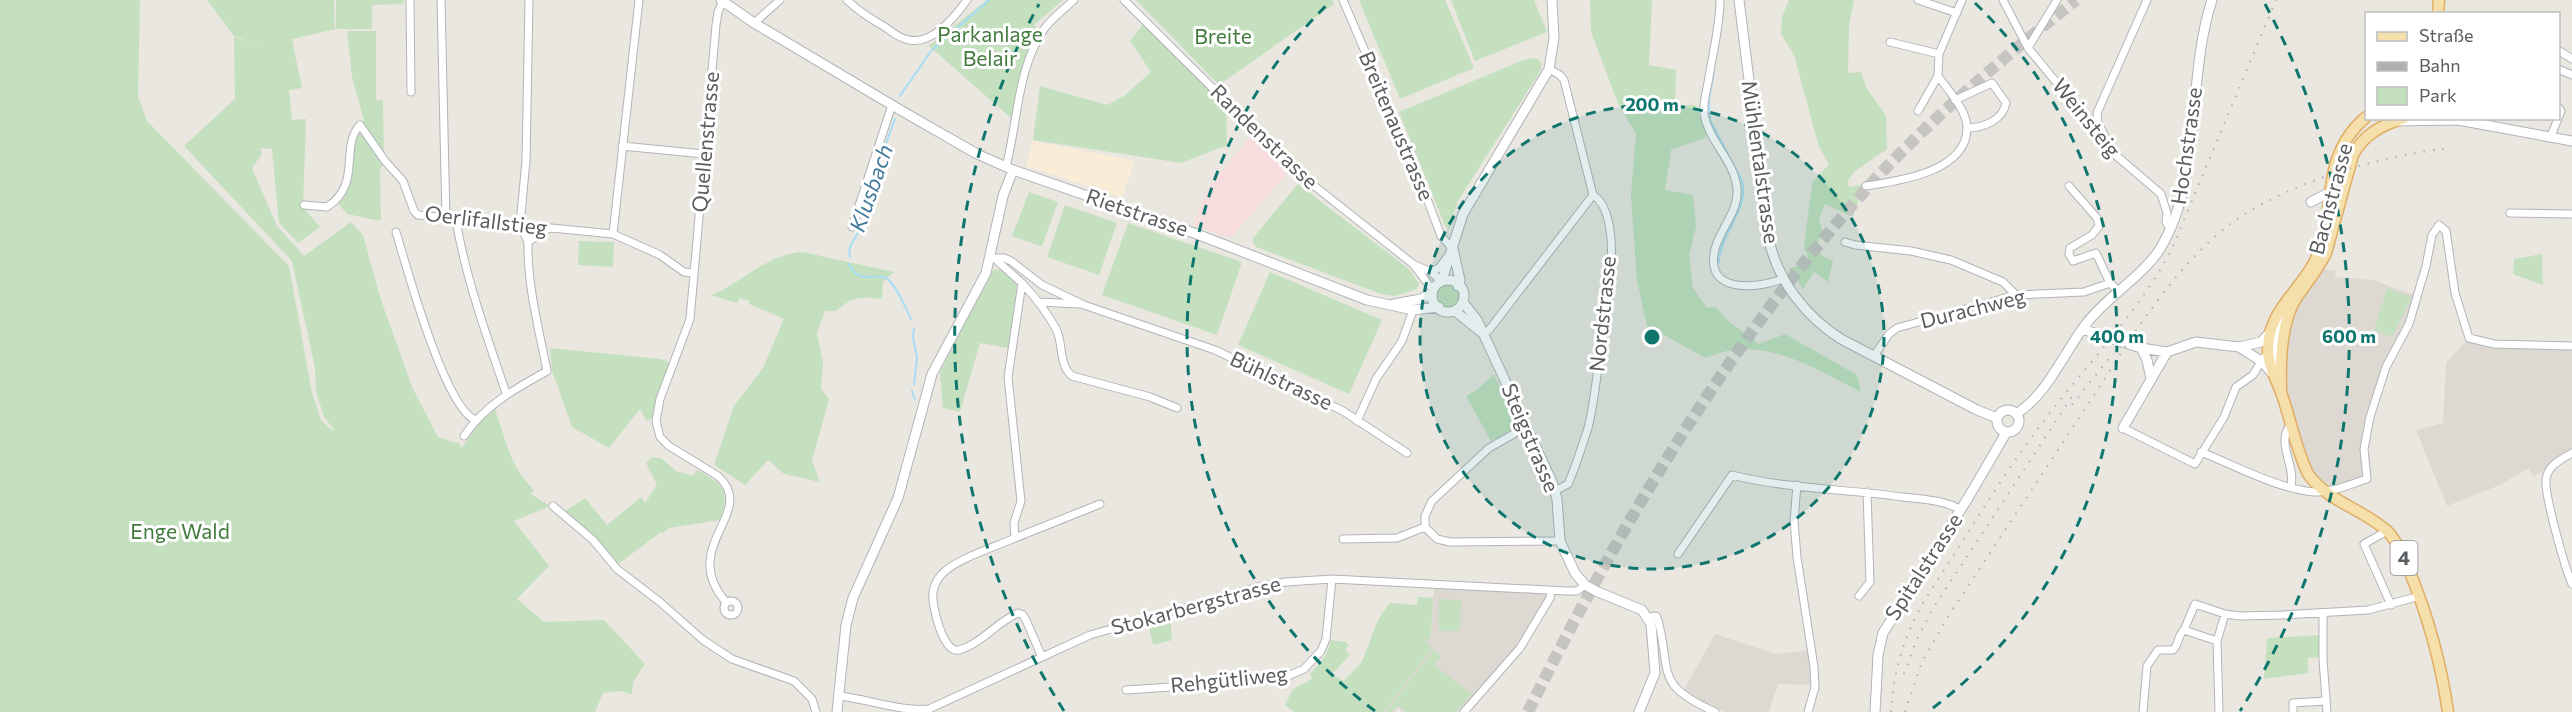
<svg xmlns="http://www.w3.org/2000/svg" width="2572" height="712" font-family="Commissioner,sans-serif">
<rect width="100%" height="100%" fill="#eae7e1"/>
<path fill="#f9edd7" d="M1033 141 1135 161 1121 200 1114 195 1026 166Z"/>
<path fill="#ddd8d2" d="M2319 268 2336 271 2335 277 2373 280 2417 296 2409 324 2386 367 2364 443 2367 479 2326 491 2316 483 2281 392 2288 319Z
M2469 338 2484 343 2572 346V453L2534 476 2529 468 2500 485 2447 506 2416 430 2443 423 2446 363Z
M1434 585 1551 591 1520 648 1464 712H1403L1398 708 1395 712H1384L1432 648 1425 643 1431 636Z
M1715 634 1776 654 1809 650 1813 685 1778 684 1769 712H1725L1700 701 1684 690Z"/>
<path fill="#f7ddde" d="M1251 136 1288 172 1231 238 1193 225 1207 189Z"/>
<path fill="#c4e0bf" d="M0 0H140L138 97 147 121 289 266 312 393 321 420 333 431 334 429 324 417 316 392 315 368 292 261 184 146 235 99 234 37 268 48 234 36 207 0H334L335 29 292 39 302 88 289 90 292 120 306 119 303 207 320 227 298 243 279 223 272 149 260 148 262 154 252 168 277 226 304 256 351 222 363 235 381 300 412 387 438 437 460 444 461 449 481 421 495 409C506 440 509 466 534 490L531 494 550 506 514 521 549 566 517 599 544 622 604 620 645 664 633 682 632 694 619 691 603 693 595 712H0Z
M336 0H404L403 4 372 5V29H336Z
M987 0H1063L1034 25 1038 30 1030 49 1011 118 929 46Z
M1136 0H1332L1334 4 1219 85Z
M1359 0H1445L1474 68 1400 99Z
M1451 0H1534L1547 32 1475 61Z
M1590 0H1652L1649 65 1676 70 1675 105H1696L1707 137 1671 150 1665 190 1693 195 1696 227 1689 255 1693 288 1707 308 1716 307 1727 320 1759 344 1785 334 1857 375 1861 392C1812 367 1761 333 1706 358L1647 326 1637 280 1631 195 1636 133 1619 106 1591 32Z
M1789 0H1854L1849 25 1848 73 1861 72 1866 87 1886 116 1887 149 1854 172 1848 181 1849 187 1864 184 1853 217 1825 204 1819 219 1822 230 1818 242 1821 255 1833 261 1828 282 1814 272 1803 289 1789 268 1811 264 1804 248 1812 183 1829 164 1819 147 1794 55 1781 34 1782 16Z
M1145 22 1226 102 1227 145 1181 163 1033 140 1040 86 1107 105 1124 96 1151 72 1130 41Z
M347 31H376V100H383L384 162 380 170 381 221 347 214 337 202 345 193 356 136 364 120 352 77Z
M1534 58 1539 60 1542 65 1538 75 1458 201 1450 227 1446 228 1399 112 1521 61Z
M1298 184 1409 269 1419 284 1417 289 1395 296 1381 294 1256 247 1253 243V238Z
M1029 192 1058 202 1042 246H1040L1012 236Z
M1065 205 1117 223 1099 275 1047 257Z
M1128 223 1242 262 1217 335 1102 295Z
M579 241 614 242 613 267 578 265Z
M803 252 894 272 883 282 882 299C860 297 853 296 836 311H825L817 333 823 363 821 389 829 399 812 461 820 482 784 474 768 460 745 485 714 465 734 406 763 368 784 319 749 304V301L740 298 737 303 711 295C744 283 763 255 803 252Z
M2542 254 2543 285 2513 274 2514 259Z
M1001 269 1017 284 1009 348 980 343 960 412 943 408 940 372 993 270Z
M1270 272 1382 320 1349 394 1238 345Z
M1436 296a12 12 0 1 1 24 0a12 12 0 1 1-24 0Z
M2387 288 2412 297 2392 337 2374 330Z
M550 348 661 359 670 363 654 406 653 418 646 421 640 409 609 448 572 427 552 371Z
M1494 374 1518 427 1491 441 1466 396 1477 390Z
M652 457 661 458 676 471 693 476 697 470C722 483 731 490 720 520L669 528 663 533 661 532 617 565 594 536 564 512 585 498 607 525 641 497 645 503 657 485 646 463Z
M1418 597 1433 598 1431 636 1426 643 1433 648 1384 712H1294L1285 705 1293 689 1312 679 1310 674 1326 655 1331 640 1346 642 1349 645 1345 650 1350 655 1332 674 1344 681C1349 674 1359 668 1363 659 1373 638 1372 624 1390 603L1417 605Z
M1439 599 1461 600 1460 631H1439Z
M1170 615 1172 640 1153 645 1148 622Z
M2319 635V657L2308 658V673L2264 679 2267 638Z
M1434 650 1441 656 1434 665 1472 694 1456 712H1407L1398 705 1392 712H1386Z"/>
<g fill="none" stroke-linecap="round" stroke-linejoin="round">
<path stroke="#a7ddf4" stroke-width="2" d="M1714 72 1709 100 1710 120 1742 181C1749 210 1720 233 1719 262
M900 96 931 51 989 0
M850 257C847 245 855 241 859 230 861 222 858 215 863 207L895 119
M849 264C860 288 878 269 890 281 899 291 905 307 911 319
M914 328 913 337 917 358 914 385
M912 391 915 400"/>
<path stroke="#c6c4c1" stroke-width="12" stroke-dasharray="12 6" stroke-linecap="butt" d="M1528 712C1623 519 1735 331 1882 172 1942 109 2008 54 2076 0"/>
<g stroke="#b1b4b7" stroke-width="9">
<path id="street" d="M410 0 411 92
M441 0 446 219
M847 0C858 11 871 19 885 27 892 32 900 39 909 40 933 45 955 17 967 0
M1124 0 1298 173 1413 264 1432 289
M1343 0 1420 180 1441 236 1453 249
M1720 0C1720 25 1713 52 1709 77 1707 90 1703 101 1704 113 1708 141 1735 161 1737 189 1739 211 1720 229 1715 249 1704 295 1756 288 1783 279
M1918 0 1957 13
M2003 0 2028 48 2076 106 2098 140 2161 194 2167 213 2166 222 2170 229
M723 1 718 12 716 25 690 319 660 399 656 421 660 437 669 446 718 476C759 513 677 546 726 602
M754 23 780 0
M1890 42 1939 54
M2028 48 2057 0
M2558 50 2572 59
M1549 69 1560 75 1564 80 1593 195
M2558 69 2572 75
M1955 100 1992 83 2006 103C2003 120 1983 128 1967 128
M1918 111 1938 76 1939 54 1962 0
M2551 136 2561 111 2558 107
M622 146 704 154
M2112 150 2098 123 2097 113 2147 0
M1006 167C1018 121 1017 69 1044 29 1052 18 1064 9 1074 0
M1866 186C1898 181 1967 172 1967 128 1967 110 1948 90 1938 76
M2069 186 2097 218 2099 226 2092 235 2070 248 2069 254 2073 261 2096 253 2110 283
M304 205 327 207C363 183 339 148 360 125L385 161 403 181 414 211 418 215 613 234 660 255 684 272 694 273
M2510 213 2572 214
M456 220C466 280 487 336 506 393
M852 227 892 105
M396 232C407 268 444 406 475 420
M613 234 639 0
M528 242 520 224 526 161 529 0
M1845 242 1855 245 1911 251 1951 260 2003 282 2016 295
M993 258H1004L1011 261 1042 285 1084 305 1215 350 1343 411 1407 453
M995 259 1022 283 1008 377 1021 501 1014 523 1015 538C995 547 955 559 941 575 937 580 934 586 933 592 931 604 943 654 959 650 981 644 997 622 1018 613L1023 615 1026 620 1042 657
M1415 265 1431 272 1440 280
M1431 272 1439 268 1448 256
M1022 283C1035 297 1047 312 1056 329 1064 344 1058 364 1072 376L1150 397 1177 408
M1039 302 1079 304
M1483 333 1489 330 1593 195
M1874 356 1889 334 1897 328 2016 295 2084 292 2110 283 2117 290
M1357 421 1376 379 1402 341 1413 310
M1526 427 1489 448 1432 501 1425 516V527L1437 539 1450 542 1560 541
M2123 428 2195 464 2224 417 2236 387 2253 375 2263 358
M464 436C485 405 515 389 547 371 539 329 527 285 528 242L547 229
M2201 452C2234 465 2278 489 2314 492 2331 493 2351 484 2367 479L2364 449 2370 417 2386 367 2409 324 2426 266 2432 235 2439 225 2446 231 2455 293 2469 338 2494 344 2572 346
M2572 453C2562 459 2548 465 2546 479 2544 494 2565 568 2572 584
M1797 485 1794 521 1797 557 1814 667 1815 687 1808 712
M2291 486C2296 465 2275 443 2291 424
M1555 491 1568 484C1576 466 1582 446 1588 428 1593 409 1595 388 1598 369 1604 334 1628 216 1593 195
M553 506 593 540 617 569 660 602 703 640 732 659 794 681 812 699 816 712
M2387 531 2364 544 2391 605
M1015 538 1100 504
M1343 539 1397 538 1425 527
M1678 554 1732 475C1787 489 1846 489 1902 497 1921 499 1945 500 1961 510
M1859 596 1870 582 1867 492
M724 608a7 7 0 1 1 14 0a7 7 0 1 1-14 0Z
M2323 613V660L2327 712
M2225 614 2217 641 2184 630 2195 604 2225 614 2240 616 2283 615 2368 610 2420 596
M1648 617 1656 616 1658 620C1672 675 1654 684 1715 712
M2217 641 2219 712
M1126 690 1247 682 1288 676 1304 669 1321 651 1326 639 1332 579
M839 696C868 699 902 712 929 709L1090 635 1258 587 1286 582 1332 579 1566 591H1577L1585 585
M1464 712 1520 648 1550 598 1551 591
M2143 712 2147 666 2158 650H2173C2179 645 2177 636 2184 630
M2293 712V703L2326 701"/>
</g>
<g stroke="#b0b4b7" stroke-width="11">
<path id="secondary" d="M721 0 754 23 902 111 977 154 1013 170 1194 233 1367 300 1413 310 1439 307
M1739 0 1769 240C1778 281 1806 317 1841 339L1977 410 1997 418
M2396 121 2458 120 2572 141
M2311 202 2330 192
M1453 249 1460 280 1458 286
M1442 280 1463 214 1549 69 1554 38 1552 0
M1432 296a16 16 0 1 1 32 0a16 16 0 1 1-32 0Z
M1463 302 1477 320 1552 482 1557 499 1560 541 1575 573 1585 585 1598 592 1642 610 1651 624 1655 673 1639 712
M1394 304 1421 299 1432 293
M1455 311 1481 332
M2082 329 2141 348 2167 352 2196 342 2239 347 2261 342 2288 313
M2239 347 2261 361 2271 372
M2141 348 2147 360 2151 379
M2277 362 2278 325
M1997 421a11 11 0 1 1 22 0a11 11 0 1 1-22 0Z
M2016 414C2048 394 2064 352 2086 324 2107 296 2142 277 2160 249 2203 179 2186 79 2212 0
M2123 428 2167 352
M837 712 846 625 853 598 898 498 932 374 986 273 1003 196 1013 170
M1875 712 1878 655 1883 633 1968 498 2006 433"/>
</g>
<g stroke="#e0ad64" stroke-width="13">
<path id="primary" d="M2438 14 2439 0
M2366 117C2314 161 2341 220 2311 268 2293 297 2267 315 2268 352 2269 369 2277 380 2282 395 2291 421 2296 449 2308 474 2327 501 2362 509 2386 530 2397 540 2403 557 2409 570 2428 616 2441 663 2448 712
M2281 389C2280 361 2281 321 2297 297 2307 282 2318 270 2326 253L2353 155C2364 134 2382 125 2404 118"/>
</g>
<use href="#street" stroke="#fff" stroke-width="7"/>
<use href="#secondary" stroke="#fff" stroke-width="9"/>
<use href="#primary" stroke="#f5dfab" stroke-width="10"/>
<path stroke="#afb0b0" stroke-width="2" stroke-dasharray="1.5 8" stroke-linecap="butt" d="M2072 405 2111 356
M1904 674 1916 641 1932 610 2073 395
M1891 712C1893 671 1905 633 1926 598 1963 542 1997 483 2037 430 2081 370 2135 318 2171 251L2276 0
M1905 712 1922 662 1947 618C1994 547 2040 477 2087 406 2128 343 2169 272 2229 225 2281 185 2380 155 2445 149"/>
</g>
<circle cx="1652" cy="337" r="232" fill="#0f766e" fill-opacity=".12"/>
<g fill="none" stroke="#0f766e" stroke-width="3" stroke-dasharray="10 8">
<circle cx="1652" cy="337" r="232"/>
<path d="M1375 711A465 465 0 0 1 1329 3M1975 3A465 465 0 0 1 1929 711"/>
<path d="M1064 711A697 697 0 0 1 1039 4M2265 4A697 697 0 0 1 2240 711"/>
</g>
<g text-anchor="middle" stroke-width="6" stroke-linejoin="round" paint-order="stroke">
<rect fill="#fff" stroke="#8b8e90" stroke-width="1.5" x="2390.5" y="541" width="27" height="34" rx="4.5"/>
<g font-size="20" font-weight="bold" fill="#595d60">
<text x="2404" y="565">4</text>
</g>
<g font-size="21" fill="#427b3d" stroke="#fff">
<text x="990" y="42">Parkanlage<tspan x="990" dy="24">Belair</tspan></text>
<text x="1223" y="44">Breite</text>
<text x="180" y="539">Enge Wald</text>
</g>
<g font-size="21" fill="#595d60" stroke="#fff">
<text transform="translate(2086 118) rotate(51)" y="7">Weinsteig</text>
<text transform="translate(1396 126) rotate(67)" y="7">Breitenaustrasse</text>
<text transform="translate(1264 137) rotate(44)" y="7">Randenstrasse</text>
<text transform="translate(706 142) rotate(-85)" y="7">Quellenstrasse</text>
<text transform="translate(2187 146) rotate(-82)" y="7">Hochstrasse</text>
<text transform="translate(1760 162) rotate(82)" y="7">Mühlentalstrasse</text>
<text transform="translate(2331 199) rotate(-75)" y="7">Bachstrasse</text>
<text transform="translate(1137 213) rotate(19)" y="7">Rietstrasse</text>
<text transform="translate(486 221) rotate(7)" y="7">Oerlifallstieg</text>
<text transform="translate(1973 309) rotate(-14)" y="7">Durachweg</text>
<text transform="translate(1603 314) rotate(-84)" y="7">Nordstrasse</text>
<text transform="translate(1281 381) rotate(25)" y="7">Bühlstrasse</text>
<text transform="translate(1530 438) rotate(67)" y="7">Steigstrasse</text>
<text transform="translate(1924 567) rotate(-57)" y="7">Spitalstrasse</text>
<text transform="translate(1196 606) rotate(-15)" y="7">Stokarbergstrasse</text>
<text transform="translate(1229 680) rotate(-6)" y="7">Rehgütliweg</text>
</g>
<g font-size="22" font-style="italic" fill="#447a9c" stroke="#fff">
<text transform="translate(871 188) rotate(-71)" y="8">Klusbach</text>
</g>
</g>
<circle cx="1652" cy="337" r="9" fill="#0f766e" stroke="#fff" stroke-width="3"/>
<g font-size="18" text-anchor="middle" font-weight="bold" fill="#0f766e" stroke="#fff" stroke-width="6" stroke-linejoin="round" paint-order="stroke">
<text x="1652" y="111">200 m</text>
<text x="2117" y="343">400 m</text>
<text x="2349" y="343">600 m</text>
</g>
<rect x="2365" y="12" width="195" height="108" fill="#ffffff" stroke="#bdbebf" stroke-width="1.5"/>
<rect x="2377" y="32" width="30" height="9" fill="#f5dfab" stroke="#bdbebf" stroke-width="1.5"/>
<text x="2419" y="42" font-size="18" fill="#595d60">Straße</text>
<rect x="2377" y="62" width="30" height="9" fill="#afb0b0" stroke="#bdbebf" stroke-width="1.5"/>
<text x="2419" y="72" font-size="18" fill="#595d60">Bahn</text>
<rect x="2377" y="87" width="30" height="18" fill="#c4e0bf" stroke="#bdbebf" stroke-width="1.5"/>
<text x="2419" y="102" font-size="18" fill="#595d60">Park</text>
</svg>
